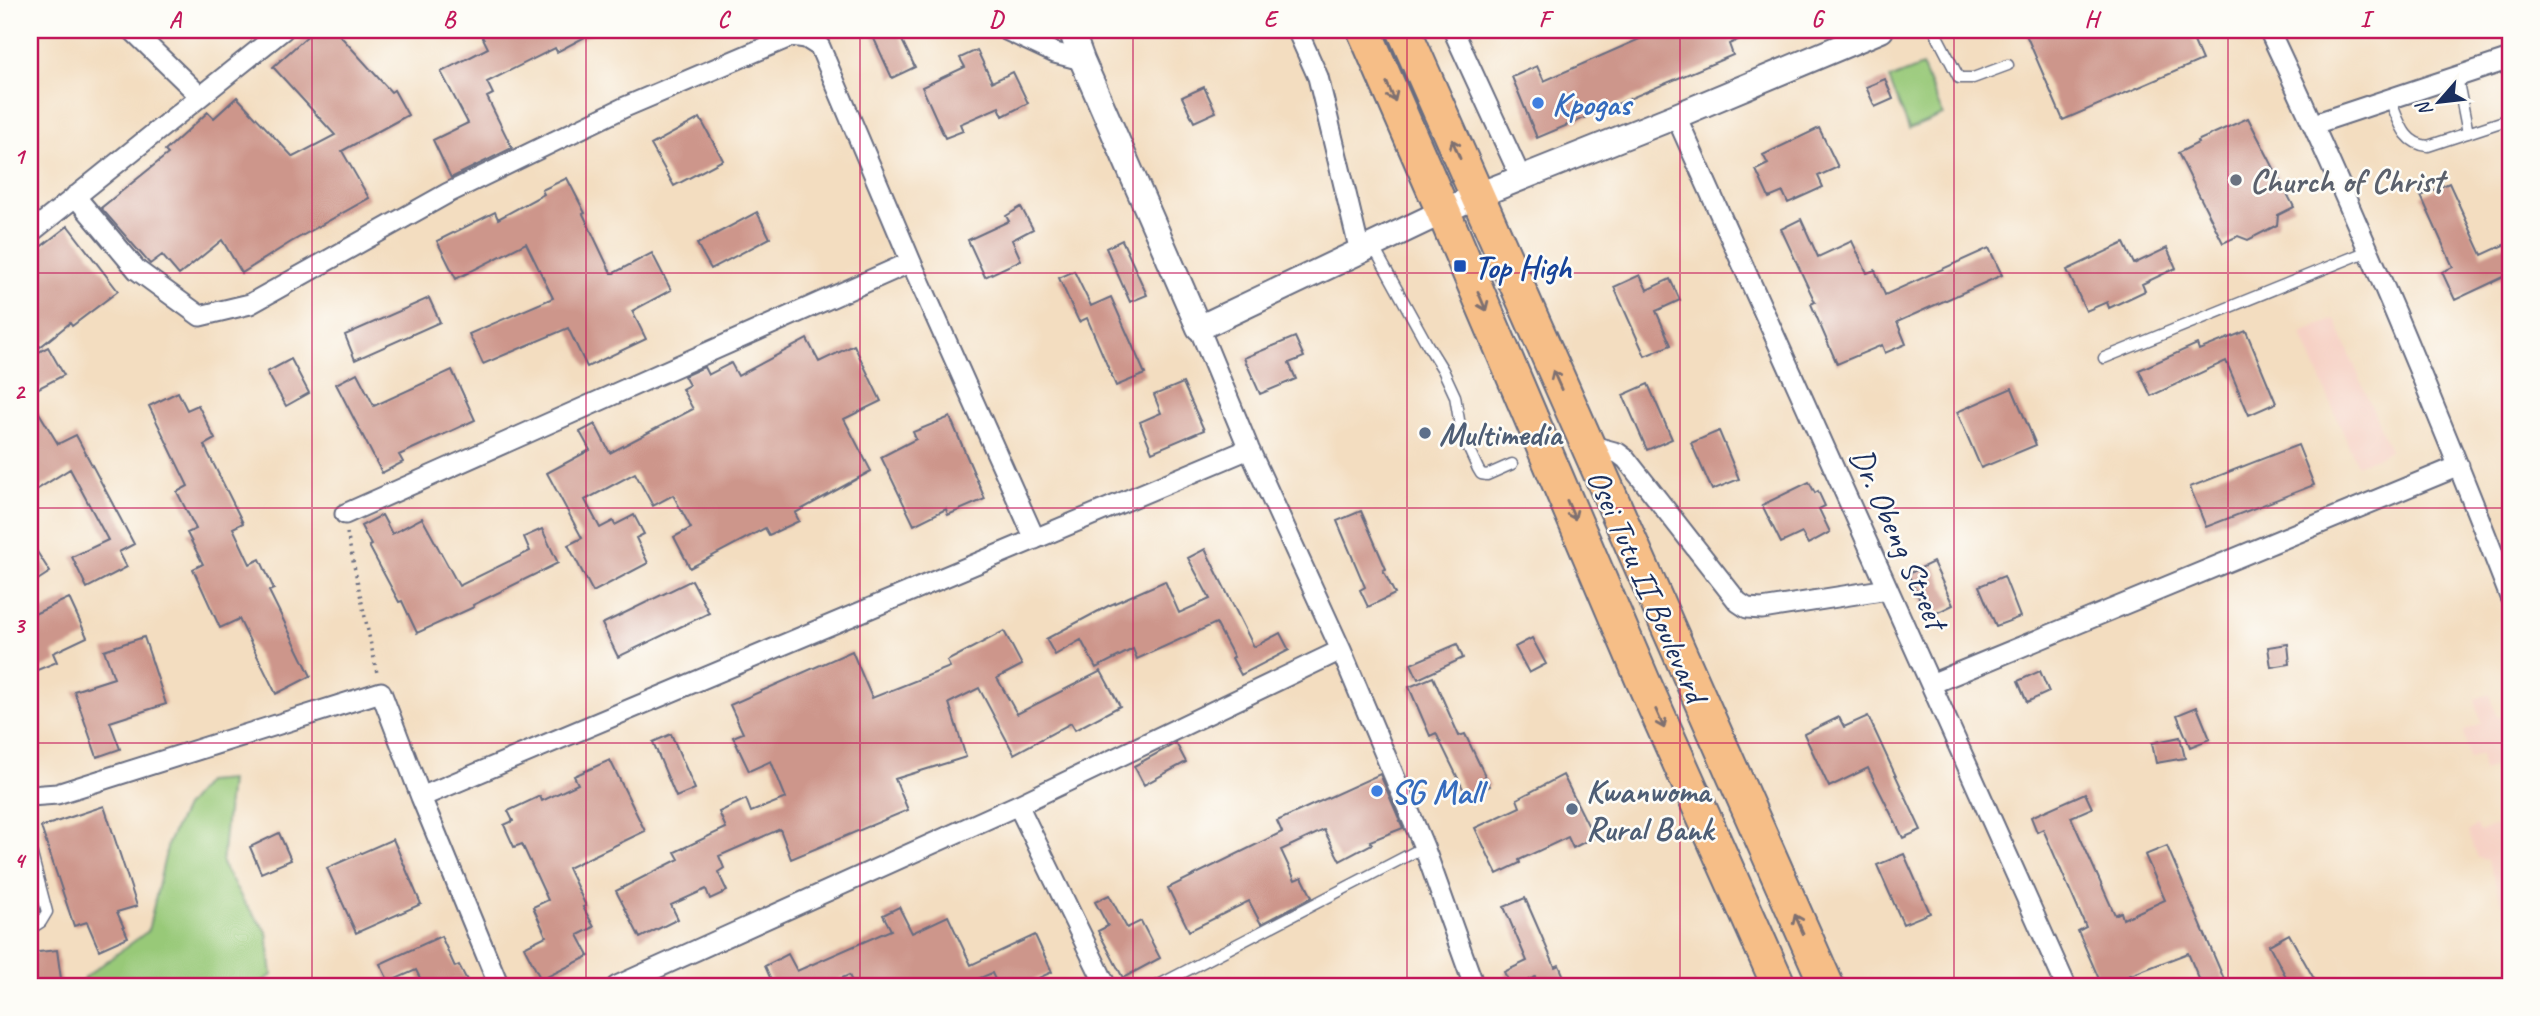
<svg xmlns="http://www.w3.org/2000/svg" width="2540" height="1016" font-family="Caveat,sans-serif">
<rect width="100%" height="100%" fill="#fdfcf7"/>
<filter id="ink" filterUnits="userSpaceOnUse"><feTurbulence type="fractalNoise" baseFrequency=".0143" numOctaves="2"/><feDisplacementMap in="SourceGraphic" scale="14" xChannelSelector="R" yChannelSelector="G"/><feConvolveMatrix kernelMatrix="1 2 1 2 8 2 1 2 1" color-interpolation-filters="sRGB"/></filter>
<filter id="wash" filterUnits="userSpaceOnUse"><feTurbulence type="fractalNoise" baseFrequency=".00686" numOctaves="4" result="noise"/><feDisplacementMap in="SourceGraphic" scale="28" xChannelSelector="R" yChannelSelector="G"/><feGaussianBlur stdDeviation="1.57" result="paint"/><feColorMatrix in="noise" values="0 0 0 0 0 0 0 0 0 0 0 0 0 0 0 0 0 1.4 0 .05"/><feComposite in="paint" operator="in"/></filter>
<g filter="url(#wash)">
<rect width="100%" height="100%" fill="#f3ddc0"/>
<path fill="#f6d1c5" d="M2335 319 2390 451 2357 465 2301 333Z
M2490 693 2497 717 2510 716V749L2500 754 2505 762 2510 760V792L2502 765 2483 771 2480 754 2469 759 2463 732 2481 723 2475 699Z
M2510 821V925L2487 860 2478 858 2468 832 2476 825 2479 832Z"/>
<path fill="#98c978" stroke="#5a7c6b" stroke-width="2" d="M1922 66 1943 115 1909 129 1889 79Z
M230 780 222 864 244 902 267 932 272 975 257 986H82L84 978 148 931 168 843 185 807 206 782Z"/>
<g id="blocks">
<path fill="#cd968b" d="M314 30H335L391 92 394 90 408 115 342 151 369 198 291 242 242 273 222 240 179 275 162 255 150 264 101 208 168 154 165 151 208 112 214 118 237 97 293 157 335 135 273 67Z
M479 30H598L557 52 555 48 487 82 493 94 487 97 512 148 451 178 433 140 468 123 441 72 488 48Z
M870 30H897L915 67 892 78Z
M1660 30H1759L1729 44 1733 55 1537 138 1512 77 1537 66 1544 81Z
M2024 30H2189L2202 60 2063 120Z
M977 50 992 82 1013 72 1028 103 1003 116 999 107 960 124 963 131 945 138 922 87 965 67 960 58Z
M1885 79 1893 99 1875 107 1866 87Z
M1204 87 1216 112 1194 122 1182 97Z
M700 118 723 160 674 186 651 145Z
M2248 118 2294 207 2278 215 2277 225 2248 240 2238 236 2223 243 2178 153 2198 143 2197 141Z
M1819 128 1838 167 1818 176 1823 187 1788 203 1783 192 1769 198 1756 170 1768 164 1763 155Z
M567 178 585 213 583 214 611 273H614L652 253 671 290 632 311 646 339 587 367 568 328 483 364 469 334 553 298 526 243 456 279 437 241 495 212 498 219 544 194 542 190Z
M2449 183 2482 255 2510 242V274L2455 300 2442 272 2453 267 2421 196Z
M1021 207 1033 229 1012 240 1021 260 985 277 968 240 1009 221 1006 216Z
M757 212 770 238 711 269 697 244Z
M1801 219 1818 257 1852 241 1867 273 1875 270 1885 295 1989 248 2002 275 1897 322 1906 344 1885 353 1882 345 1837 364 1811 304 1815 302 1781 229Z
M68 226 118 291 72 326 70 323 40 347 30 334V255Z
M1122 240 1147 295 1130 302 1106 248Z
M2124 243 2134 264 2167 248 2176 268 2142 284 2145 291 2109 308 2107 302 2086 311 2067 270Z
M1074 271 1091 306 1111 297 1145 374 1116 386 1087 318 1079 322 1059 278Z
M1640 275 1647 290 1670 279 1680 300 1656 311 1671 345 1645 356 1614 287Z
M429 298 440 322 355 360 345 335Z
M2246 331 2276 403 2249 415 2226 361 2151 396 2139 370 2197 344 2199 350Z
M1295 337 1304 357 1289 363 1296 379 1260 394 1244 358Z
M807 339 819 362 854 345 881 401 844 419 871 471 795 513 799 521 769 535 765 528 690 568 674 537 691 528 673 495 653 506 635 473 585 500 600 528 613 521 615 525 634 515 644 534 636 538 648 563 593 592 568 545 582 538 547 473 590 450 580 432 595 424 610 453 693 409 682 389 689 385 684 376 704 367 708 375 731 363 738 376Z
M48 347 64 375 37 389 30 375V367L37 363 33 355Z
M291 359 309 393 286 406 267 372Z
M452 370 475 420 399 455 403 462 382 473 336 384 357 373 374 406Z
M1183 383 1204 430 1152 452 1140 422 1161 413 1154 395Z
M1648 384 1672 439 1647 450 1623 395Z
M2012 388 2036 445 1981 468 1957 412Z
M178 392 187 410 198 405 215 439 204 445 243 523 233 528 250 564 260 559 274 589 269 591 311 676 276 694 239 619 220 628 193 569 203 564 187 533 196 529 177 492 188 486 149 406Z
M30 398 58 444 76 435 134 544 119 552 127 567 87 588 72 557 108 540 70 469 36 490 30 480Z
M950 417 985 499 948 515 946 509 914 525 881 457 916 439 913 432Z
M1719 431 1739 479 1712 490 1691 443Z
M2298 445 2314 485 2206 527 2190 487Z
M1809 482 1815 493 1818 491 1825 506 1819 509 1830 532 1808 544 1802 533 1781 543 1762 505Z
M1361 511 1386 569 1383 570 1395 594 1368 607 1360 590 1365 587 1337 521Z
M382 515 392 534 422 518 459 586 530 551 524 537 542 529 558 563 473 605 474 607 417 633 402 601 399 602 369 546 371 545 361 526Z
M30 541 50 572 30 585Z
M1205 549 1254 647 1280 633 1289 650 1241 675 1232 658 1234 657 1216 623 1137 659 1133 649 1096 668 1081 640 1055 655 1046 639 1108 606 1165 581 1179 613 1210 599 1188 558Z
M1933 562 1953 605 1928 617 1908 574Z
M2004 576 2020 617 1996 626 1979 586Z
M692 580 709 613 618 657 602 624Z
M69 598 87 637 53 653 57 662 30 673V616Z
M1004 631 1022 665 997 678 1017 714 1101 671 1120 706 1075 730 1071 723 1014 754 979 688 949 703 966 757 895 779 908 810 791 859 780 829 719 856 724 868 718 872 727 891 710 899 706 889 671 905 678 919 640 938 616 891 679 859 675 852 726 828 719 812 746 799 751 812 786 798 771 761 749 771 733 737 743 733 730 705 852 651 872 698 950 667 947 661Z
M144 637 166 704 110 722 120 749 97 757 74 691 114 678 104 650Z
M1532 638 1546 664 1529 673 1515 647Z
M1457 644 1463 658 1418 679 1411 664Z
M2288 644 2290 664 2271 667 2268 647Z
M2040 671 2049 692 2027 702 2018 681Z
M1433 677 1459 736 1465 734 1490 786 1467 797 1436 733 1430 736 1409 687Z
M2197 707 2210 739 2190 747 2177 715Z
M1868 716 1921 830 1903 838 1868 768 1829 787 1804 734 1839 717 1844 727Z
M671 734 695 789 676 797 653 742Z
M2180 737 2185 758 2156 763 2152 743Z
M1176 743 1186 762 1144 785 1134 766Z
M610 760 645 831 568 868 586 906 583 907 594 927 578 935 589 956 541 980 524 947 546 936 533 907 548 900 522 844 514 847 504 825 513 821 508 811 540 796 542 801 578 784 574 776Z
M1380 774 1403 828 1370 841 1372 844 1340 861 1324 830 1281 850 1295 880 1302 877 1312 897 1261 924 1249 901 1189 931 1168 888 1282 832 1277 821Z
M1563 775 1594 837 1573 848 1568 837 1519 860 1520 863 1497 874 1475 828 1520 807 1517 799Z
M2085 793 2092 808 2071 817 2115 915 2121 912 2123 919 2165 900 2145 855 2167 846 2227 986H2202L2188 953 2102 986 2078 931 2086 927 2043 829 2037 832 2031 817Z
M104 806 137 906 117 912 128 937 99 950 87 922 74 926 41 827Z
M279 833 291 860 261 873 250 847Z
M393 839 421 904 356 933 327 868Z
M1904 854 1930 913 1903 924 1877 865Z
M1109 895 1127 928 1141 921 1160 958 1123 978 1098 931 1108 926 1095 902Z
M1525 898 1555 967 1559 965 1568 986H1539L1535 977 1517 986H1511L1504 972 1527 961 1504 907Z
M899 907 912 933 948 916 971 965 1035 935 1052 972 1021 986H998L992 973 961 986H854L849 975 823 986H762L772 982 765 966 788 954 797 971 891 930 883 915Z
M2289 934 2318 986H2291L2269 945Z
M441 936 455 967 459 965 470 986H424L416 970 389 982 380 964Z
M57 950 62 986H30V953Z"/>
</g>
</g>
<g filter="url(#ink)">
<use href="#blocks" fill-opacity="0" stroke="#676c80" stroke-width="2"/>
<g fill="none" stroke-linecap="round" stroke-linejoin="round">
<g stroke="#676c80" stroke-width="13">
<path id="service" d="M1934 30 1959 78H1973L2008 65
M2457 77 2468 133
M2390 100C2399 120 2403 144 2428 146L2510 119
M1373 246 1427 344 1443 370 1455 396 1461 432 1478 469 1481 474 1487 475 1512 464
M2104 358 2368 251
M30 929 41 922 47 912 31 851
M1157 986 1424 847"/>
</g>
<g stroke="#676c80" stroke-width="23">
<path id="minor" d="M132 30 200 96
M1006 30 1055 53 1082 60
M1297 30 1318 77 1360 252
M1453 30 1521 178
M2269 30C2357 216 2436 406 2510 597
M1676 116 2066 986
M2314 124 2510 59
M75 196 137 270 200 316 250 304 448 193 625 107 792 36 806 38 820 47 911 262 1035 539
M30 233 283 30
M1199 328 1249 449 1341 650 1424 847 1474 986
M1585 444 1618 453 1626 459 1738 602 1747 608 1762 609 1888 589
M345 514 911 262
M1931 684 2459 466
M30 796 57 794 381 692 421 797 499 986
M421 797 1249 449
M1018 805 1106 986
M617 986 1018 805 1341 650"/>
</g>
<g stroke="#676c80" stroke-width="28">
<path id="tertiary" d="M1071 30 1082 60 1199 328 1476 196 1676 116 1881 30"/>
</g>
<g stroke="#676c80" stroke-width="37">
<path id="trunk" d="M1364 30 1443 211 1643 681 1779 986
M1404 30 1827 986"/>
</g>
<path stroke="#676c80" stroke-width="3.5" stroke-dasharray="2 5" stroke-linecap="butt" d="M347 533 377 673"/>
<use href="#service" stroke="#fff" stroke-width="10"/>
<use href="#minor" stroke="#fff" stroke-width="19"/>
<use href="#tertiary" stroke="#fff" stroke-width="24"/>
<use href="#trunk" stroke="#f6be87" stroke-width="33"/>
</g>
<defs><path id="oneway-shaft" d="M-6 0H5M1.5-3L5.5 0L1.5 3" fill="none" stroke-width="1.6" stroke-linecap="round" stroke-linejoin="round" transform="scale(1.75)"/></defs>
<g stroke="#7e6f70">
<use href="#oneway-shaft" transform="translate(1391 92) rotate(66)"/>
<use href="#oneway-shaft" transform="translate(1456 149) rotate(-113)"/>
<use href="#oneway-shaft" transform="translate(1482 301) rotate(67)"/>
<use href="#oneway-shaft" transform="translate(1557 380) rotate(-114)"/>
<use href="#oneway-shaft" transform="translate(1571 510) rotate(67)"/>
<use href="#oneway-shaft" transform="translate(1660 719) rotate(66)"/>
<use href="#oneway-shaft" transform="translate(1799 924) rotate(-114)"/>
</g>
</g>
<path fill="none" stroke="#c2185b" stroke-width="2" stroke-opacity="0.55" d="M312 30V986M586 30V986M860 30V986M1133 30V986M1407 30V986M1680 30V986M1954 30V986M2228 30V986M30 273H2510M30 508H2510M30 743H2510"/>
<g fill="#3f7fe0" stroke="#fdfcf7" stroke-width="2.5">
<circle cx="1538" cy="103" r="7"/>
<circle cx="1377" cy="791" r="7"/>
</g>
<circle fill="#6b7280" stroke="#fdfcf7" stroke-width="2.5" cx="2236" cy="180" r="7"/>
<rect fill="#1a4fb4" stroke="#fdfcf7" stroke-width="2.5" x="1453" y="259" width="14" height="14" rx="3.5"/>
<g fill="#5c6f8a" stroke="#fdfcf7" stroke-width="2.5">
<circle cx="1425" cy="433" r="7"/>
<circle cx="1572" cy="809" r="7"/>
</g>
<g text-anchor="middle" stroke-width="5" stroke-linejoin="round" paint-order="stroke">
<g font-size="33" font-weight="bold" fill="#366cbe" stroke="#fdfcf7" text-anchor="start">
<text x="1552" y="115">Kpogas</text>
<text x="1391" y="803">SG Mall</text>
</g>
<g font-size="33" font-weight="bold" fill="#5b616d" stroke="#fdfcf7" text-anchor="start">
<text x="2250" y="192">Church of Christ</text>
</g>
<g font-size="33" font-weight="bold" fill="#164399" stroke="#fdfcf7" text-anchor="start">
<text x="1474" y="278">Top High</text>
</g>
<g font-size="33" font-weight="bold" fill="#4e5e75" stroke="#fdfcf7" text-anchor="start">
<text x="1439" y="445">Multimedia</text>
<text x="1586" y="802">Kwanwoma<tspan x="1586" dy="38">Rural Bank</tspan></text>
</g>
<g font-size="33" fill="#1b2f5e" stroke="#fdfcf7">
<text transform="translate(1900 538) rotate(66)" y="12">Dr. Obeng Street</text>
<text transform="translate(1648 585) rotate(66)" y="12">Osei Tutu II Boulevard</text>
</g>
</g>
<rect width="2540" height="1016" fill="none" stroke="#fdfcf7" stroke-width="77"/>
<g transform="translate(2439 102) rotate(242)" stroke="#fdfcf7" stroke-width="5" paint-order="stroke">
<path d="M0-5L12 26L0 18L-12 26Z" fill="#1b2f5e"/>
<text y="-10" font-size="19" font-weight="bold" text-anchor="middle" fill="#1b2f5e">N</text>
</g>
<rect x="38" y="38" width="2464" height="940" fill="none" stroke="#c2185b" stroke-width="2.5"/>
<g font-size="23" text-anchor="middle" font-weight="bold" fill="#c2185b">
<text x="175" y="27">A</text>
<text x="449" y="27">B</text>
<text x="723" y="27">C</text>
<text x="996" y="27">D</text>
<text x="1270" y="27">E</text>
<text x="1544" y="27">F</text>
<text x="1817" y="27">G</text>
<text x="2091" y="27">H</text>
<text x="2365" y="27">I</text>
<text x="19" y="164">1</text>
<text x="19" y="399">2</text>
<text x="19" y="633">3</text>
<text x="19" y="868">4</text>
</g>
</svg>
